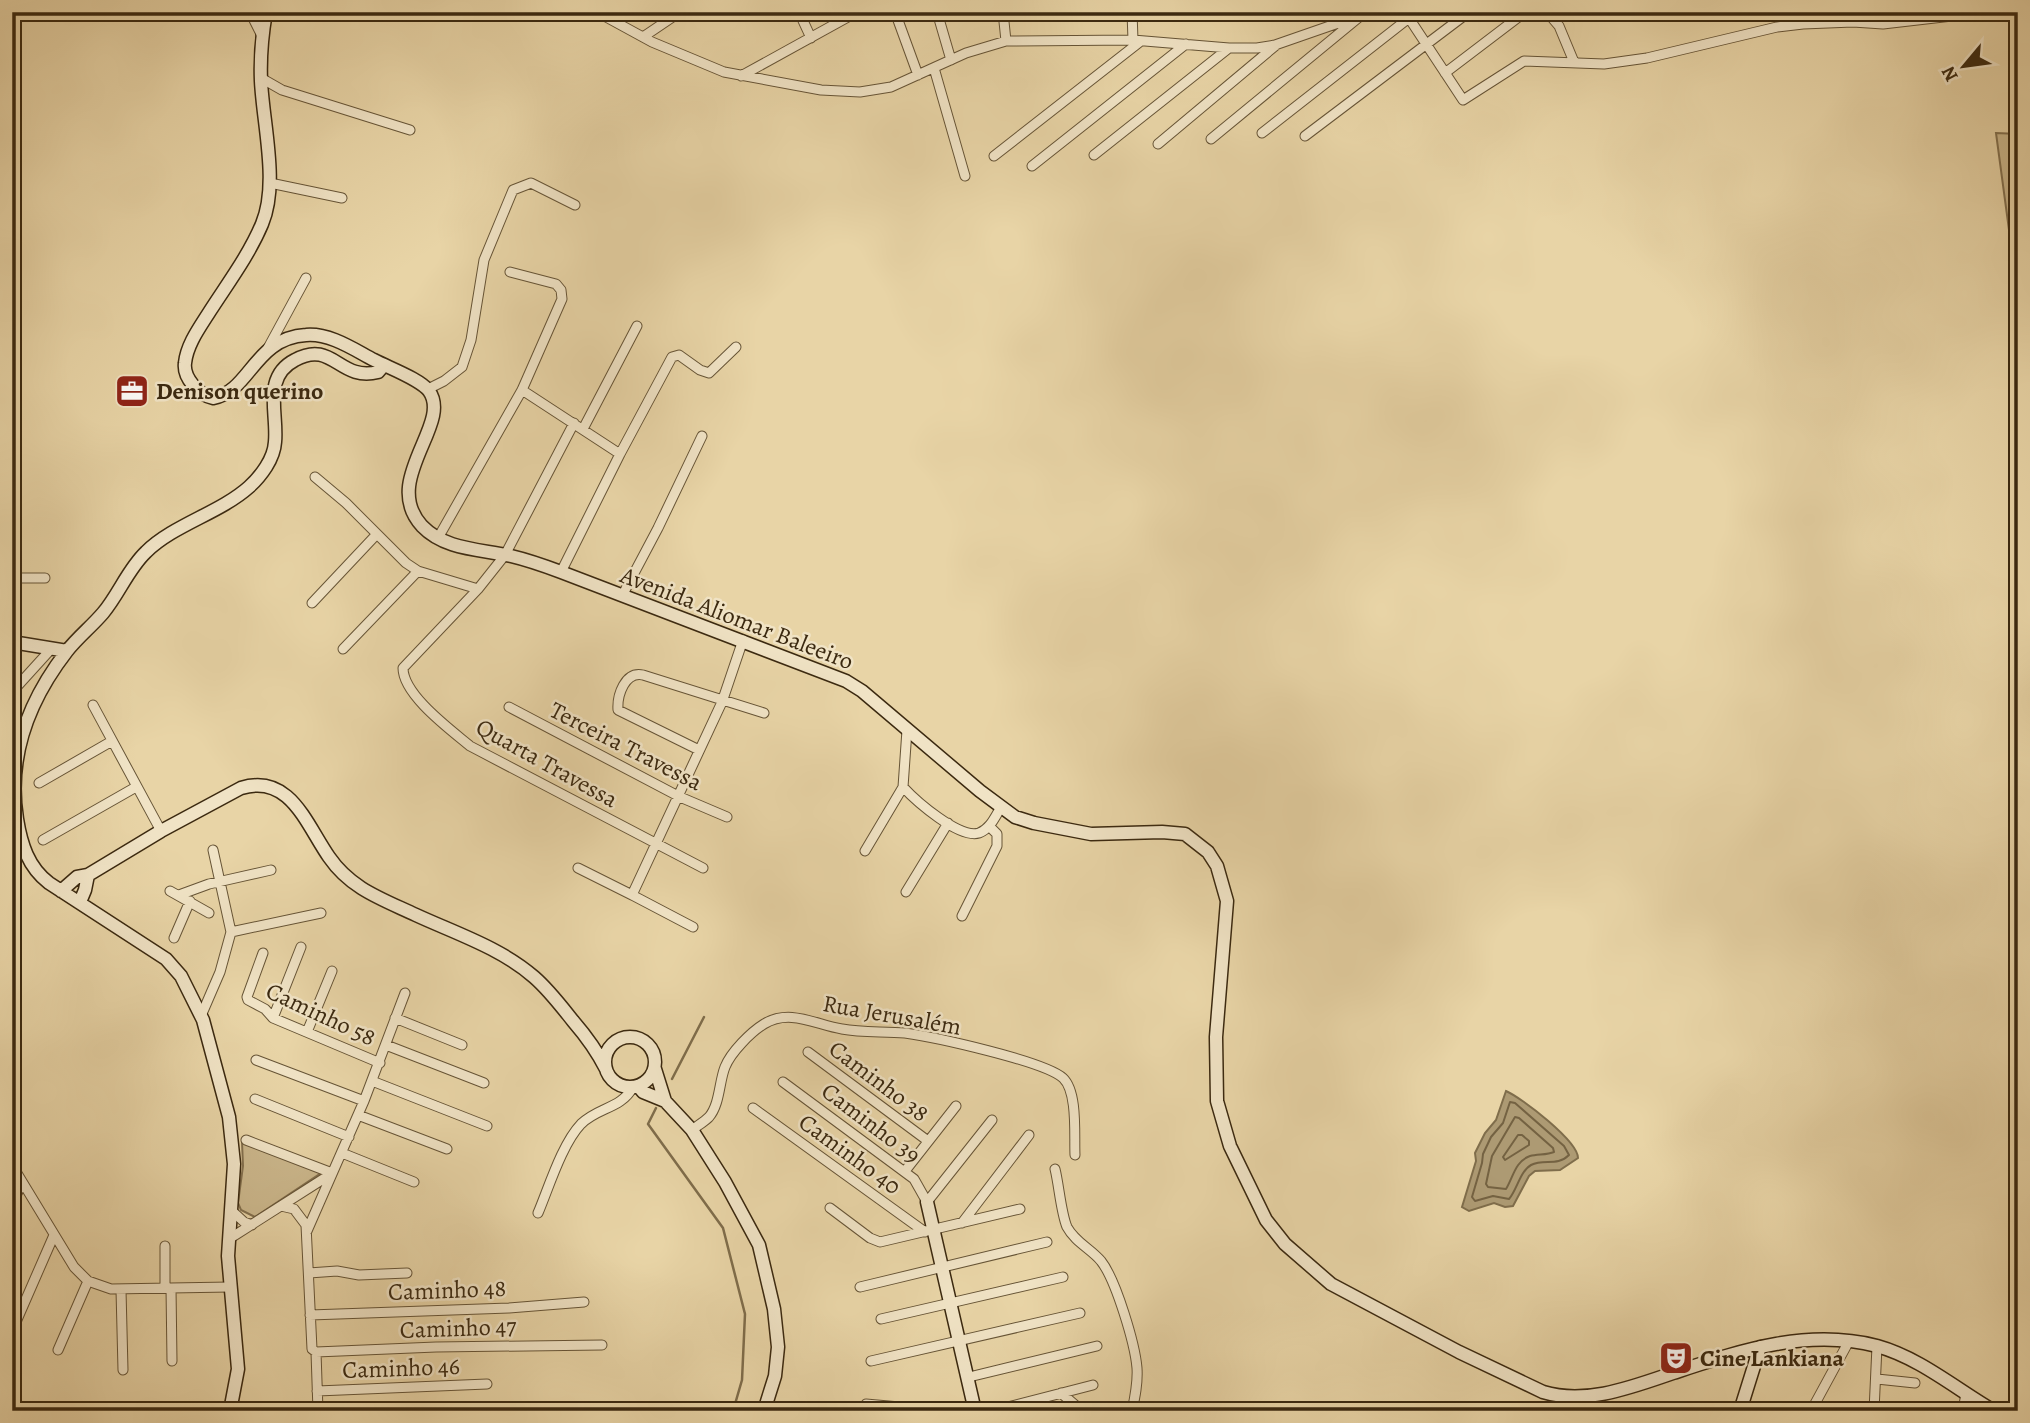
<svg xmlns="http://www.w3.org/2000/svg" width="2030" height="1423" font-family="Alegreya,serif">
<rect width="100%" height="100%" fill="#e8d4a6"/>
<filter id="stains"><feTurbulence type="fractalNoise" baseFrequency=".00286" numOctaves="4"/><feColorMatrix values="0 0 0 0 .2 0 0 0 0 .09 0 0 0 0 .02 0 0 0 .5 -.17"/></filter>
<radialGradient id="worn" r=".72"><stop offset=".6" stop-color="#630" stop-opacity="0"/><stop offset="1" stop-color="#630" stop-opacity=".3"/></radialGradient>
<path fill="#cbb78c" stroke="#83704e" stroke-width="2" d="M1996 133 2018 134V297Z
M242 1142 324 1171 255 1217 241 1210 238 1203 243 1166Z"/>
<path fill="#ad9a73" stroke="#7f6d4b" stroke-width="2" d="M1506 1091C1522 1098 1578 1141 1578 1158L1560 1170 1535 1171 1529 1176 1513 1206 1505 1207 1494 1203 1469 1211 1462 1207 1476 1161 1475 1153 1485 1133 1496 1120Z"/>
<g fill="none" stroke-linecap="round" stroke-linejoin="round">
<path stroke="#746242" stroke-width="2" d="M1510 1102 1515 1103 1564 1146 1569 1155C1557 1167 1544 1158 1531 1165 1520 1171 1517 1190 1509 1199L1493 1196 1475 1201 1472 1197 1482 1163 1483 1154 1491 1137 1503 1123Z
M1515 1117 1519 1118 1553 1148 1554 1152C1547 1155 1538 1154 1530 1156 1515 1161 1513 1178 1506 1189L1488 1187 1486 1184 1492 1156Z
M1518 1135H1522L1529 1141V1145L1505 1160 1503 1157Z"/>
<path stroke="#7f6d4b" stroke-width="2.5" d="M672 1079 704 1017
M656 1108 648 1124 723 1228 745 1314 742 1380 733 1411"/>
<g stroke="#665436" stroke-width="11">
<path id="street" d="M254 12 253 18 262 36
M597 12 652 42 724 72 821 90 860 92 891 87 966 53 1006 41 1133 40 1229 48H1257L1275 45 1370 12
M799 12 811 38
M895 12 918 75
M937 12 951 60
M1003 12 1006 41
M1132 12 1133 40
M1405 12 1463 100 1524 61 1604 64 1647 58 1777 27 1803 24 1853 22 1883 24 1952 16 2018 14
M1547 12 1559 26 1574 62
M643 37 680 12
M934 68 965 176
M1445 73 1525 12
M741 76 857 12
M261 78 282 90 410 130
M1262 133 1409 18
M1305 136 1469 12
M1211 139 1358 18
M1158 144 1275 46
M1094 155 1229 48
M994 156 1141 41
M1032 166 1186 44
M270 183 342 198
M268 348 306 278
M428 389 444 381 462 367 471 340 484 260 513 190 531 183 575 205
M522 390 620 454 561 572
M574 423 505 555 478 589 403 668C403 695 451 730 470 746L703 868
M583 429 637 326
M620 454 672 357 679 355 700 370 709 373 736 347
M315 477 346 503 406 563 418 571 478 589
M438 538 522 390 562 299 561 290 556 284 510 272
M12 578H45
M622 596 658 528 702 436
M312 603 376 535
M343 649 418 571
M12 692 52 648
M93 705 161 831
M509 707 680 797 727 817
M907 730 903 787C916 801 959 839 979 833 990 829 995 817 1001 807
M699 750 618 710C617 695 625 671 643 675L764 713
M39 783 112 741
M43 840 136 787
M865 851 903 787
M578 868 632 895 722 702 743 640
M170 891 209 913
M906 892 948 823
M179 895 209 884 271 870
M632 895 693 927
M962 916 997 846V834L989 826
M231 932 321 913
M174 938 190 901
M263 953 247 997 248 1000 265 1009 273 1018 380 1063
M201 1016 220 972 231 932 213 850
M273 1018 301 947
M395 1018 462 1045
M307 1032 332 971
M386 1045 484 1083
M808 1052 928 1141
M256 1060 364 1101
M372 1081 487 1126
M783 1082 914 1179 927 1202 992 1120
M255 1099 349 1137
M753 1108 925 1232
M358 1115 447 1149
M692 1130C697 1126 704 1122 709 1117 720 1104 719 1082 725 1067 731 1052 751 1032 764 1024 790 1008 816 1025 842 1029 862 1033 884 1031 905 1033 934 1037 1044 1061 1063 1078 1078 1092 1074 1136 1075 1155
M246 1140 332 1173
M342 1153 414 1182
M12 1165 74 1267 88 1281 111 1289 230 1287
M1055 1169C1059 1185 1061 1213 1067 1227 1075 1242 1091 1249 1101 1261 1116 1280 1135 1344 1137 1368 1138 1383 1135 1397 1132 1411
M905 1171 956 1106
M12 1205 22 1182
M281 1206 294 1209 306 1225 312 1349 316 1352 318 1411
M830 1208 870 1238 880 1242 1020 1209
M231 1210 244 1222 252 1225
M538 1213C549 1187 562 1144 581 1124 598 1107 621 1109 633 1087
M962 1223 1029 1135
M307 1231 364 1101 405 993
M229 1239 331 1174
M165 1246V1288
M309 1273 337 1271 359 1275 407 1273
M860 1287 1047 1242
M171 1288 172 1361
M121 1290 123 1370
M310 1315 509 1308 584 1302
M881 1319 1063 1277
M16 1322 54 1235
M58 1350 88 1281
M316 1352 436 1347 602 1345
M871 1361 1080 1313
M969 1377 1097 1346
M1877 1379 1915 1383
M317 1391 487 1384
M1061 1393 1082 1411
M866 1404 944 1411
M992 1411 1093 1385
M1811 1411 1849 1341
M1874 1411 1877 1346
M1963 1411 1966 1393"/>
</g>
<g stroke="#3b2910" stroke-width="15">
<path id="secondary" d="M266 12C262 35 260 58 261 81 263 124 279 184 262 224 249 255 228 283 210 311 200 327 187 344 185 363 183 378 199 395 213 398 250 392 254 338 306 335 330 333 353 349 374 360 389 368 420 379 429 391 453 424 380 480 422 526 445 550 480 549 511 556 528 560 545 566 561 572L846 681 862 691 980 791 1015 817 1034 823 1091 834 1162 832 1185 834 1208 852 1217 866 1227 901 1216 1037 1217 1101 1230 1146 1266 1220 1285 1244 1331 1284 1459 1352 1543 1392C1586 1405 1632 1387 1673 1373 1740 1351 1806 1328 1877 1346 1920 1358 1956 1389 1994 1411
M12 642 67 651
M61 891 77 877 88 875 161 831 241 788C290 773 306 824 329 857 351 889 382 899 416 915 455 933 501 948 534 977 549 990 561 1006 573 1021 586 1036 597 1051 606 1069
M80 902 85 890 88 875
M605 1062a25 25 0 1 1 50 0a25 25 0 1 1-50 0Z
M655 1069 665 1101 692 1130 725 1182 759 1245 774 1309 778 1347 775 1376 764 1411
M638 1086 643 1092 665 1101
M927 1202 975 1411
M230 1411 238 1369 228 1256 234 1164 229 1117 203 1020 181 976 166 959 49 883C28 867 21 844 17 819 7 757 29 700 67 651 78 637 92 626 103 613 119 594 128 569 146 552 173 525 220 513 249 487 261 476 274 459 275 442 278 413 262 377 295 360 333 339 339 382 378 372L384 365
M1740 1411 1760 1347"/>
</g>
<use href="#street" stroke="#f0e3c5" stroke-width="9"/>
<use href="#secondary" stroke="#f0e3c5" stroke-width="12"/>
</g>
<defs>
<g id="office-square" transform="scale(1.75)"><rect x="-9" y="-9" width="18" height="18" rx="4" fill="#8f2418" stroke="#f0e3c5"/><path d="M-6-3h4V-5.5h4V-3h4V5H-6ZM-1-4.5V-3h2v-1.5ZM-6 0V1H6V0Z" fill="#fff"/></g>
<g id="theatre-square" transform="scale(1.75)"><rect x="-9" y="-9" width="18" height="18" rx="4" fill="#8f2418" stroke="#f0e3c5"/><path d="M-5-5.5Q0-4 5-5.5V0Q5 5 0 6Q-5 5-5 0ZM-3.3-2.5H-1v1.5H-3.3ZM1-2.5H3.3v1.5H1ZM-2.8 1Q0 5.5 2.8 1Z" fill="#fff"/></g>
</defs>
<g fill-rule="evenodd">
<use href="#office-square" x="132" y="391"/>
<use href="#theatre-square" x="1676" y="1358"/>
</g>
<g text-anchor="middle" stroke-width="5" stroke-linejoin="round" paint-order="stroke">
<g font-size="24" font-weight="bold" fill="#3b2910" stroke="#f0e3c5" text-anchor="start">
<text x="156" y="399">Denison querino</text>
<text x="1700" y="1366">Cine Lankiana</text>
</g>
<g font-size="24" fill="#3b2910" stroke="#f0e3c5">
<text transform="translate(737 618) rotate(21)" y="8">Avenida Aliomar Baleeiro</text>
<text transform="translate(626 746) rotate(27)" y="8">Terceira Travessa</text>
<text transform="translate(547 763) rotate(29)" y="8">Quarta Travessa</text>
<text transform="translate(321 1014) rotate(25)" y="8">Caminho 58</text>
<text transform="translate(892 1015) rotate(10)" y="8">Rua Jerusalém</text>
<text transform="translate(879 1081) rotate(37)" y="8">Caminho 38</text>
<text transform="translate(871 1123) rotate(37)" y="8">Caminho 39</text>
<text transform="translate(850 1154) rotate(36)" y="8">Caminho 40</text>
<text transform="translate(447 1290) rotate(-2)" y="8">Caminho 48</text>
<text transform="translate(458 1328) rotate(-2)" y="8">Caminho 47</text>
<text transform="translate(401 1368) rotate(-2)" y="8">Caminho 46</text>
</g>
</g>
<rect width="2030" height="1423" fill="none" stroke="#e8d4a6" stroke-width="42"/>
<rect x="14" y="14" width="2002" height="1395" fill="none" stroke="#3b2910" stroke-width="3.5"/>
<rect x="21" y="21" width="1988" height="1381" fill="none" stroke="#3b2910" stroke-width="2"/>
<g transform="translate(1964 66) rotate(241)" stroke="#f0e3c5" stroke-width="5" paint-order="stroke">
<path d="M0-5L12 26L0 18L-12 26Z" fill="#3b2910"/>
<text y="-10" font-size="19" font-weight="bold" text-anchor="middle" fill="#3b2910">N</text>
</g>
<rect width="100%" height="100%" filter="url(#stains)"/>
<rect width="100%" height="100%" fill="url(#worn)"/>
</svg>
